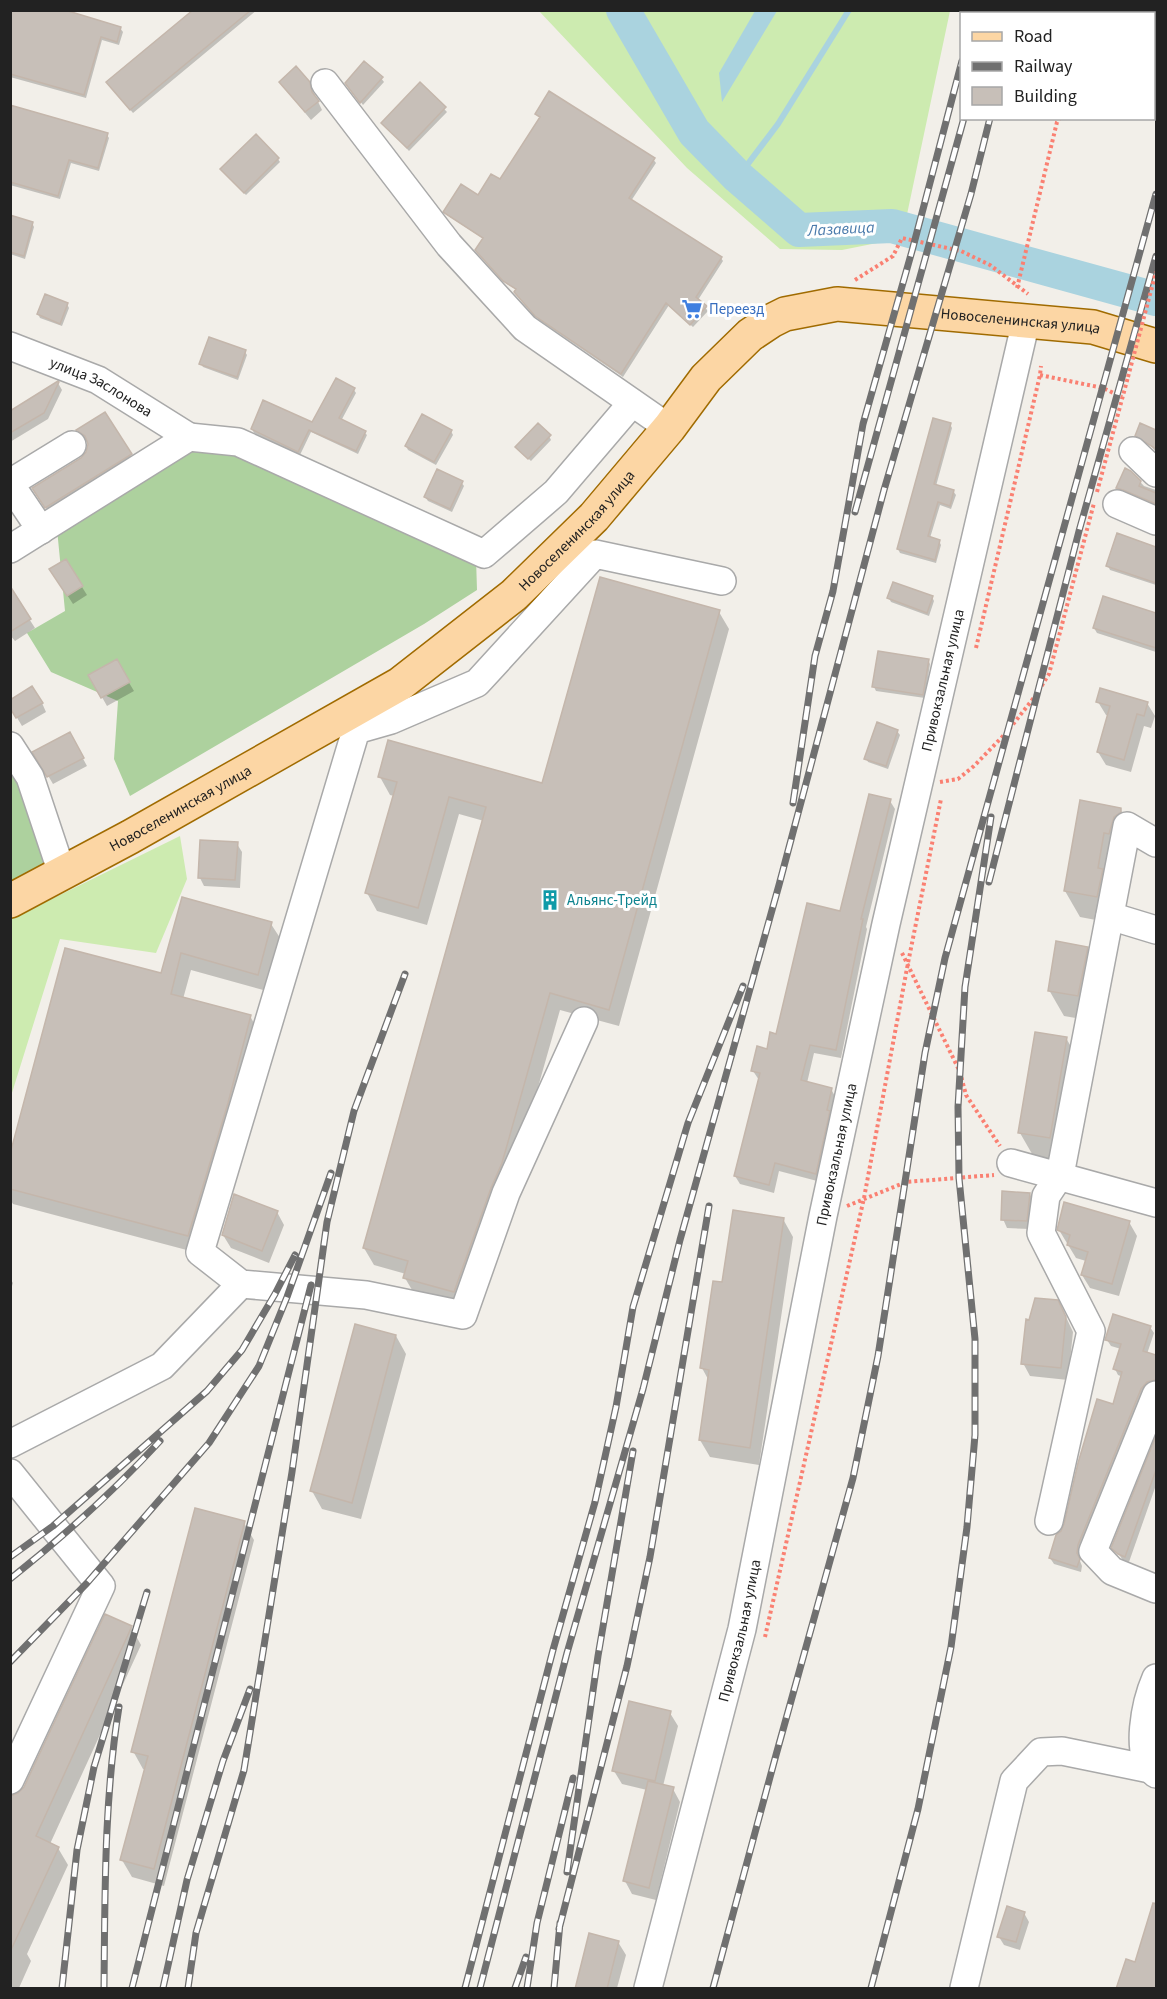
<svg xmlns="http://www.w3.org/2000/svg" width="1167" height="1999" font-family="'Source Sans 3',sans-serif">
<rect width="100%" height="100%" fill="#f2efe9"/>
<path fill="#cdebb0" d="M539 11H950L902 238 842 250 780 249 687 168Z
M180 836 187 879 156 953 60 939 11 1096V919Z"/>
<path fill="#add19e" d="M194 448 237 449 476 558 477 590 424 624 130 796 114 759 118 701 51 672 27 633 65 611 57 529Z
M10 759 29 789 47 870 10 887Z"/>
<path fill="#aad3df" d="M755 11H777L722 102 719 73Z"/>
<path fill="#0003" d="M10 10 120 28 123 32 119 45 102 40 86 98 10 77Z
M195 10H257L133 113 110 86Z
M381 78 384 82 363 105 349 87Z
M281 82 309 83 322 110 311 120 286 90Z
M420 84 447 112 409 151 383 123Z
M10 106 107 135 109 138 99 171 71 163 60 199 10 185Z
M537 114 653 159 656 163 631 201 721 258 723 261 698 300 708 311 693 327 669 305 623 377 539 320 518 296 515 292 517 290 507 284 479 254 484 239 447 215 445 212 478 197 501 181 541 118Z
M278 159 280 162 246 195 224 173Z
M10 217 32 223 34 227 25 259 10 254Z
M67 304 69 308 62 326 40 318 38 314Z
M245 352 247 355 238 380 203 367 201 364Z
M58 383 62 390 48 419 10 442V412Z
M354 390 356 393 341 421 364 432 367 435 358 454 311 432 300 455 254 433 252 429 312 424Z
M105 414 135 463 51 516 39 497 87 453 89 443 83 439 78 431Z
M950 424 952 428 936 486 953 491 956 495 951 509 940 505 930 538 939 541 941 545 936 563 900 553 898 549Z
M1140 428 1156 435V452L1148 443 1139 439 1137 436Z
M451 431 453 435 436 465 408 450 406 446Z
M549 436 551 440 531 461 519 450Z
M1131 472 1144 486 1156 490V506L1120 492 1118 488Z
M461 482 464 486 452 512 428 501 425 497Z
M1118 535 1156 548V585L1110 570 1108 566Z
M56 578 82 587 87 595 73 604Z
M932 597 934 601 929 616 891 602 889 598Z
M1104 598 1156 614V652L1097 633 1094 628Z
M17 600 35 628 15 641 10 635V604Z
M719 612 729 629 619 1026 560 1010 511 1182 464 1309 415 1295 405 1278 406 1274 374 1265 364 1248 484 821 459 814 427 925 377 911 367 893 394 796 390 795 380 777 543 785Z
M928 660 930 664 925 698 876 691 874 687Z
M116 661 134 691 107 706 90 676Z
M1098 702 1147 703 1155 716 1151 728 1144 726 1131 772 1106 765 1098 752 1109 716 1106 715Z
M42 703 46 712 22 726 10 706Z
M897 731 900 735 888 769 868 762 866 758Z
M74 742 87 766 53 784 34 752Z
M890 801 895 809 866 927 867 929 841 1058 814 1053 807 1083 831 1089 836 1098 821 1182 779 1171 774 1193 740 1184 735 1176 759 1080 753 1071 777 1035 841 913Z
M1082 802 1120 809 1135 835 1112 923 1080 917 1065 891Z
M237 844 242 852 240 888 204 886 200 878Z
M183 899 271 924 282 941 267 991 191 970 183 999 250 1016 260 1034 198 1253 13 1204 10 1199V1160L162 974Z
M1087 948 1102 974 1093 1021 1064 1016 1049 990Z
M1066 1038 1081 1064 1065 1163 1035 1159 1020 1133Z
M1030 1194 1034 1203 1031 1229 1007 1228 1003 1219Z
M277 1212 284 1225 269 1263 231 1248 223 1235Z
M783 1219 793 1237 759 1465 710 1457 700 1440 709 1381 702 1368 723 1284Z
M1129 1222 1137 1236 1119 1296 1090 1288 1082 1275 1086 1261 1076 1258 1059 1230Z
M10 1278 13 1283 10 1292Z
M1065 1315 1073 1332 1068 1380 1030 1376 1023 1363 1030 1321Z
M1150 1327 1154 1333 1147 1354 1156 1357V1386L1081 1552 1080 1561 1082 1566 1081 1572 1054 1564 1050 1558 1114 1406 1123 1377 1118 1375 1115 1369 1121 1349 1111 1346 1107 1340Z
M396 1336 406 1354 361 1519 322 1509 312 1491Z
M1156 1440V1485L1129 1562 1123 1560 1113 1547Z
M244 1523 254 1540 164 1886 132 1877 122 1860 146 1770 143 1769 133 1751Z
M131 1627 141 1645 50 1844 58 1848 68 1865 27 1954 31 1961 19 1988H10L11 1797 19 1795Z
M670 1713 678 1726 663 1786 673 1789 680 1802 656 1900 632 1894 625 1881 647 1790 622 1784 614 1771Z
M1156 1898V1988H1117L1136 1964Z
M1024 1913 1029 1922 1020 1950 1004 1945 999 1937Z
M618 1942 626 1955 617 1988H576Z"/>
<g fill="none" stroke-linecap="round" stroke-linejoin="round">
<path stroke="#aad3df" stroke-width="6" d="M738 177 778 124 849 10"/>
<path stroke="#aad3df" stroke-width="34" d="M623 10 694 132 738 177 799 230 892 226 1156 299"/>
</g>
<path fill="#c7bfb8" stroke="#c4b6ab" stroke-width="1.5" d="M10 10H65L121 27 117 42 101 37 84 95 10 74Z
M193 10H251L130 110 106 82Z
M364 61 383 77 360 103 345 83Z
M296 66 310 82 312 92 319 101 305 112 279 82Z
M420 82 446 107 407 148 381 123Z
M549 91 655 158 629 198 722 257 696 297 707 306 690 325 666 303 621 374 535 316 514 292 516 289 503 281 475 250 483 238 443 212 461 184 478 195 491 174 500 179 540 117 535 114Z
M10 105 108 133 98 168 69 160 58 196 10 182Z
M256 134 279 158 244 193 220 169Z
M10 215 33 222 24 256 10 252Z
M45 294 68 303 60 324 37 314Z
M209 337 246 350 237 377 199 364Z
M336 378 355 388 339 418 366 431 356 451 309 430 298 452 251 429 263 400 312 422Z
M58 381 59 382 44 413 10 433V411Z
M105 412 132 454 45 508 32 488 81 458 86 452 88 444 85 436 76 430Z
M422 414 452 430 434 462 405 446Z
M933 418 951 423 934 484 954 490 950 506 938 502 928 536 940 540 935 560 897 549Z
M538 423 551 435 528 459 515 447Z
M1140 423 1156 430V449L1135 436Z
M1125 468 1131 471 1141 481 1139 486 1156 493V504L1123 490 1116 488Z
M437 469 463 481 450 509 424 497Z
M1117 533 1156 547V583L1106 566Z
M66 559 83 586 67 596 49 569Z
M600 577 720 610 609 1010 550 993 502 1163 491 1188 454 1292 403 1278 408 1261 363 1248 486 807 449 797 418 908 365 893 397 782 378 777 388 740 542 783Z
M893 582 933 596 927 613 887 598Z
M10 586 31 619 10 632Z
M1103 596 1156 613V648L1093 628Z
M878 651 929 659 923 695 872 687Z
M117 659 130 682 101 698 88 675Z
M32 686 43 703 16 718 10 708V700Z
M1100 688 1148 702 1144 716 1137 714 1124 760 1097 752 1110 706 1096 702Z
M877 722 898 730 886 766 864 759Z
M70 732 84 758 47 777 32 752Z
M869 794 891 799 861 919H863L836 1050 810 1045 801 1080 832 1088 827 1110 830 1111 816 1174 775 1163 769 1185 734 1176 760 1073 751 1071 757 1046 767 1049 770 1032 776 1034 807 903 840 911Z
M1080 800 1121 808V812L1114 817 1109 834 1104 833 1098 868 1103 869 1097 897 1064 891Z
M200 840 238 842 235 880 198 878Z
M182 897 272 922 258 975 181 953 171 994 251 1015 228 1103 188 1236 10 1189V1154L65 948 161 973Z
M1056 941 1088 947 1078 996 1048 991Z
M1035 1032 1067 1037 1050 1138 1018 1133Z
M1002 1191 1030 1193 1027 1221 1001 1220Z
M234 1194 278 1211 262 1251 222 1235Z
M1064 1202 1130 1221 1112 1284 1081 1275 1088 1252 1067 1245 1070 1235 1057 1230Z
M733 1210 784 1218 750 1448 699 1440 709 1370 700 1368 713 1281 722 1282Z
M1035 1298 1058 1300 1066 1317 1061 1368 1021 1364 1026 1319 1029 1320Z
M1113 1314 1151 1326 1143 1351 1156 1355V1380L1147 1382 1141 1389 1078 1545 1077 1553 1080 1559 1077 1567 1049 1558 1056 1535 1061 1531 1064 1524 1078 1463 1097 1399 1113 1404 1122 1372 1113 1369 1121 1344 1105 1340Z
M355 1324 396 1335 352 1503 310 1491Z
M1156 1436V1470L1125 1557 1118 1554 1111 1548Z
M195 1508 245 1521 154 1869 120 1860 148 1756 131 1752Z
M105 1614 132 1626 36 1836 59 1847 10 1952V1796L18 1793 24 1787Z
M629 1701 671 1711 655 1781 612 1771Z
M648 1781 674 1787 649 1888 623 1881Z
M1153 1903 1156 1904V1989H1116L1126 1959 1135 1962Z
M1007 1906 1025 1912 1016 1942 997 1937Z
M589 1933 619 1941 607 1989H575Z"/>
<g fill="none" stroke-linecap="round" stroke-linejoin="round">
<g stroke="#a9a9a9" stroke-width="30">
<g id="minor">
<path d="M325 83 449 245 525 328 669 428"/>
<path id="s1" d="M10 346 98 380 189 437"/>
<path d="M1133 451 1156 473"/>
<path d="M10 483 72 445"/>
<path d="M10 484 41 530"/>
<path d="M1117 504 1156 521"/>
<path d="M10 549 189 437 238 442 484 554 556 492 632 403"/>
<path d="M10 746 30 777 62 873"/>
<path d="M1110 916 1156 930"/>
<path d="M584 1021 506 1193 463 1315 366 1295 241 1284 200 1252 356 730 391 720 477 683 595 554 722 581"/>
<path d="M1011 1163 1156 1203"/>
<path d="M1156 1395 1093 1551 1112 1571 1156 1589"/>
<path d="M10 1444 162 1366 241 1284"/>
<path d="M10 1473 101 1586 10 1780"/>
<path d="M1049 1521 1091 1331 1041 1233 1046 1196 1060 1175 1127 826 1156 843"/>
<path d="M1156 1678C1146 1701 1133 1756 1156 1774"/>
<path id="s2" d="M648 1988 742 1629 823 1216 886 924 1026 321"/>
<path d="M964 1988 1014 1781 1041 1752 1062 1751 1150 1769"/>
</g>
</g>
<g stroke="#a06b00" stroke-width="36">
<g id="major">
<path id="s3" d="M10 901 130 837 400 684 514 595 594 517 669 428 706 378 750 335 771 321 785 314 837 304 1093 327 1156 346"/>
</g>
</g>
<path stroke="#fa8072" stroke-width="4" stroke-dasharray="3 3" stroke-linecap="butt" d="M1154 18 1156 16
M855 280 893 256 902 238 961 251 990 265 1028 294
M1017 288 1057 122 1060 118
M1040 375 1103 388 1122 397
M1097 492 1128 377
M976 648 1040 375 1041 366
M940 782 958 779 974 766 1007 732 1036 695 1049 674 1094 503
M902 953 960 1072 966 1095 1000 1146
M847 1206 906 1182 994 1175
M765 1637 864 1198 908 963 941 799"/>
<use href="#minor" stroke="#fff" stroke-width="27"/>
<use href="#major" stroke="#fcd6a4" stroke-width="33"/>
<g stroke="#707070" stroke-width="7">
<path id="rail" d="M974 14V10
M992 14 993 10
M1018 14V10
M855 512 964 118
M793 803 815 656 833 591 863 424 912 251 962 61
M989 882 1079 531 1156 256
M10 1557 53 1526 207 1391 242 1350 275 1294 295 1255
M10 1579C64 1536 114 1491 160 1441
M10 1662 87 1583 209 1443 259 1366 287 1297 331 1173
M567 1872 598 1656 633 1451
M559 1929 627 1666 650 1557 709 1206
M62 1988 77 1850 94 1767 147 1592
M104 1988C105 1895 104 1800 119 1707
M132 1988 311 1285
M163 1988 187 1880 223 1761 250 1689
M188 1988 196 1933 244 1770 292 1472 327 1222 354 1111 405 974
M465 1988 553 1650 595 1502 616 1407 633 1307 688 1123 743 986
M480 1988 567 1653 643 1389 680 1240 779 885 884 490 971 194 990 118
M515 1988 526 1957
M527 1988 537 1923 573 1778
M554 1988 560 1923
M713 1988 776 1755 853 1478 878 1356 925 1053 945 958 1156 194
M871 1988 918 1809 951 1647 967 1527 975 1435V1339L959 1178 958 1107 965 987 991 817"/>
</g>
<use href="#rail" stroke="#fff" stroke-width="4.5" stroke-dasharray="14" stroke-linecap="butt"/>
<path stroke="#fa8072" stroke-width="4" stroke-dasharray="3 3" stroke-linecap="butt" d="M1128 377 1156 272"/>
</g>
<defs>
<g id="supermarket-bare" transform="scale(1.62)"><path d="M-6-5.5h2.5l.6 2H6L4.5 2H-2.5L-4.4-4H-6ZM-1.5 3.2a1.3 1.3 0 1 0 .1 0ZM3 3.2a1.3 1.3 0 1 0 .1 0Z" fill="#3f7fe0" stroke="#fff" stroke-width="2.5" paint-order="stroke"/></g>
<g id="building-bare" transform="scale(1.62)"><path d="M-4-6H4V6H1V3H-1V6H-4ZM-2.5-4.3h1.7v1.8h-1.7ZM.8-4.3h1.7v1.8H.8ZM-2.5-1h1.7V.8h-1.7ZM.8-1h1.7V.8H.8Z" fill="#0f9aa8" stroke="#fff" stroke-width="2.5" paint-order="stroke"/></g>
</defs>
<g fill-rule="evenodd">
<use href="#supermarket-bare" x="692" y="309"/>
<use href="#building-bare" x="550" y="900"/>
</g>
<g text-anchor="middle" stroke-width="6" stroke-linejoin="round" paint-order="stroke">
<g font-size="15" fill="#366cbe" stroke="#fff" text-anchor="start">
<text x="709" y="314">Переезд</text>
</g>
<g font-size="15" fill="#222" stroke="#fff">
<text dy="5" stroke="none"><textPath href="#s3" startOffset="1221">Новоселенинская улица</textPath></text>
<text dy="5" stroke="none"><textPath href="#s1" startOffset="100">улица Заслонова</textPath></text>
<text dy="5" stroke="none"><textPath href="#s3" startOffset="681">Новоселенинская улица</textPath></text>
<text dy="5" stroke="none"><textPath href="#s2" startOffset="1341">Привокзальная улица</textPath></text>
<text dy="5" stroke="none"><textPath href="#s3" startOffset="194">Новоселенинская улица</textPath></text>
<text dy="5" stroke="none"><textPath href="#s2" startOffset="855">Привокзальная улица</textPath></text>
<text dy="5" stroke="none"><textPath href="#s2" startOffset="369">Привокзальная улица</textPath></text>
</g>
<g font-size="15" fill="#0d838f" stroke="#fff" text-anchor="start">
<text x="567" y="905">Альянс-Трейд</text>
</g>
<g font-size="16" font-style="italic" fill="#4a7aab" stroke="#fff">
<text transform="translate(841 228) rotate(-3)" y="6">Лазавица</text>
</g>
</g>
<rect width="1167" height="1999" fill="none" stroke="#222222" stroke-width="24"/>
<rect x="960" y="12" width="195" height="108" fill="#ffffff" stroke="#a7a7a7" stroke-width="1.5"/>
<rect x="972" y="32" width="30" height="9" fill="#fcd6a4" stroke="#a7a7a7" stroke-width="1.5"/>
<text x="1014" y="42" font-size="18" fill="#222222">Road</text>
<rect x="972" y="62" width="30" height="9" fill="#707070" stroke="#a7a7a7" stroke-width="1.5"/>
<text x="1014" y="72" font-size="18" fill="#222222">Railway</text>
<rect x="972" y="87" width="30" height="18" fill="#c7bfb8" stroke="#a7a7a7" stroke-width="1.5"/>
<text x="1014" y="102" font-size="18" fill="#222222">Building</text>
</svg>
